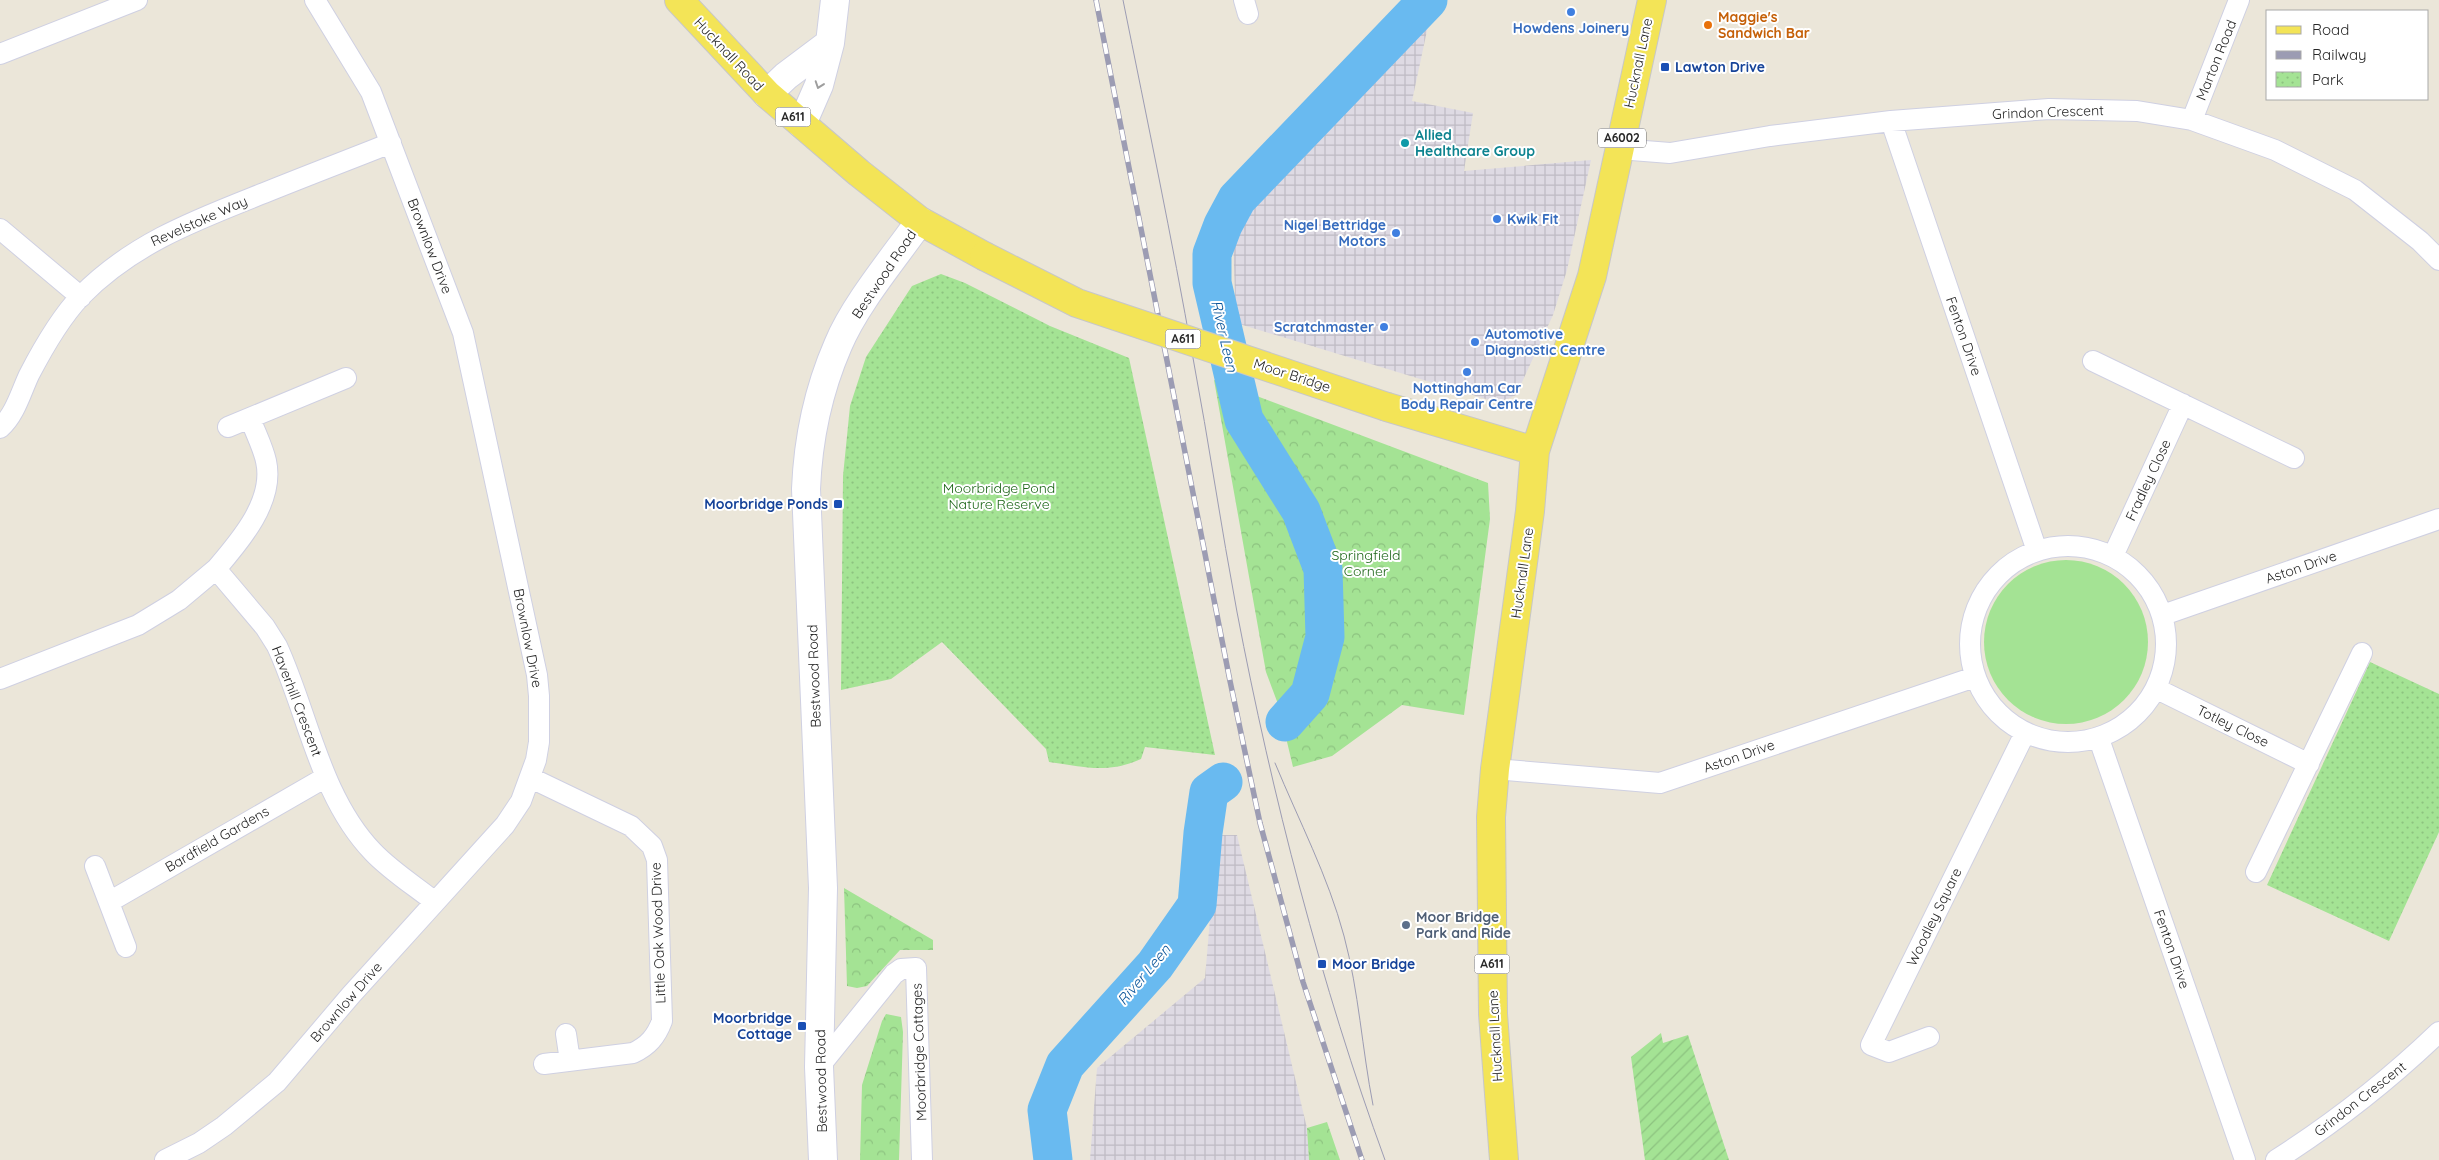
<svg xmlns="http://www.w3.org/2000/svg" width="2439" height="1160" font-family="Quicksand,sans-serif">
<defs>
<pattern id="industrial-grid" width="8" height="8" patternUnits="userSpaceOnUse" patternTransform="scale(1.25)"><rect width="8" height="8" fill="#dedae3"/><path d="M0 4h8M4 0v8" fill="none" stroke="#bebbc3"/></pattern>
<pattern id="forest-crowns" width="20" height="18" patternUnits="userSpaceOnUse" patternTransform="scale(1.25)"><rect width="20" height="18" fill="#a4e394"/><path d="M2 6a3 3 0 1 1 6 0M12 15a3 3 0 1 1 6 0" fill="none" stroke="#8dc380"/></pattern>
<pattern id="park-dots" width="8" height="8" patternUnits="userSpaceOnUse" patternTransform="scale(1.25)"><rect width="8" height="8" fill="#a4e394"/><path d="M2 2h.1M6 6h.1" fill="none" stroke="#8dc380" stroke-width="1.8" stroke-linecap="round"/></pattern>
<pattern id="garden-furrows" width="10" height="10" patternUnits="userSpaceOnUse" patternTransform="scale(1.25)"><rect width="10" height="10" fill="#a4e394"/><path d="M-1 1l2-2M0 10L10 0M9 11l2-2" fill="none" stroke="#8dc380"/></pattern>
</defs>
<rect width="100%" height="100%" fill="#ebe6d9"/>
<path fill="url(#industrial-grid)" d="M1428 26 1412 101 1473 113 1464 171 1591 160 1567 270 1553 315 1516 395 1499 403 1236 323 1233 239 1248 210Z
M1217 835H1237L1307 1128 1309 1160H1090L1097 1068 1205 978Z"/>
<path fill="#a4e394" d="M1984 642a82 82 0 1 1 164 0a82 82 0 1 1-164 0Z"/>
<path fill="url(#forest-crowns)" d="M1214 380 1488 483 1490 519 1464 715 1402 705 1332 756 1293 767 1278 704 1266 672Z
M844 888 933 940V950H900L867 986 857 988 847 986Z
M886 1014 901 1017 903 1032 899 1160H860L862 1085 882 1021Z
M1327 1122 1340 1160H1309L1307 1128Z"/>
<path fill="url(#park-dots)" d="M941 274 965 283 1050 326 1129 358 1215 755 1145 747 1141 759C1108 774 1084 767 1049 762L1046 749 942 642 891 679 841 690 843 476 850 406 866 357 912 286Z
M2370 662 2439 694V832L2389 941 2267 885Z"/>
<path fill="url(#garden-furrows)" d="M1661 1033 1663 1043 1688 1035 1729 1160H1645L1631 1057Z"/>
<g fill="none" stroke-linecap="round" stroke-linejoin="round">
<path stroke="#69baf0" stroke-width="39" d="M1285 722 1310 694 1325 637 1323 569 1301 511 1244 420 1212 283V254L1223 225 1237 199 1428 0
M1053 1160 1047 1110 1065 1065 1155 965 1197 905 1203 833 1209 792 1223 782"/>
<g stroke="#cfd0e2" stroke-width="22">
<path id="street" d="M1244 0 1248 14
M0 54 137 0
M2192 120 2239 0
M1891 121 2037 551
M1619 149 1670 153 1770 136 1891 121 2049 109 2137 111 2192 120 2275 150 2355 190 2420 241 2439 260
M0 229 81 297
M2093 361 2294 458
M228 427 346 378
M0 428C15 415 21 392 29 375 43 348 60 318 81 296 133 243 196 220 264 193 306 176 348 160 391 143
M1970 644a98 98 0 1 1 196 0a98 98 0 1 1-196 0Z
M2113 556 2183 404
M216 569C240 541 275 501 266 461 263 447 255 432 250 418
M2163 615 2439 519
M0 679 138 625 179 600 216 569 265 627 277 646C308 713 320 797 373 852 391 871 415 886 435 902
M2157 689 2309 764
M2099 739 2245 1160
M1495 769 1660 783 1975 677
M531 778 631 826 652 846 657 860 662 1021C656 1037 648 1046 633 1053L544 1064
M95 866 126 947
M2256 872 2362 653
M109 902 326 777
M566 1034 570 1061
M1929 1037 1889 1052 1871 1045 2025 733
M819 1067 894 974 901 969 916 968 922 1160
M165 1160 199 1143 224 1126 277 1082 351 995 505 825 521 801 536 760 539 742V696L537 675 463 333 371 92 315 0
M2276 1160C2334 1123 2389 1080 2439 1032"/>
</g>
<g stroke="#cfd0e2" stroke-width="30">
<path id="secondary" d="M767 94 786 76 830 43
M802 124 819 85 830 43 835 0
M823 1160 819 1067 823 888 806 489C808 440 818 391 838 345 855 304 894 258 920 221"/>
</g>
<g stroke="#c7c7c7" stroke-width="30">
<path id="primary" d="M679 0 767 94 859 173 920 221 984 256
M1387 407 1535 451
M1504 1160 1493 1014 1491 817 1495 769 1530 511 1535 451 1592 276 1652 0"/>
</g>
<use href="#street" stroke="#fff" stroke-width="20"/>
<use href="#secondary" stroke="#fff" stroke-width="28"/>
<use href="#primary" stroke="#f3e457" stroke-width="28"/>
<path stroke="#9c9cb3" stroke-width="1" d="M1123 0C1147 119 1172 239 1193 358 1209 443 1221 527 1237 612 1272 795 1321 985 1385 1160
M1275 763C1299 821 1328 876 1344 936 1359 992 1362 1049 1373 1105"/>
<g stroke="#9c9cb3" stroke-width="5.5">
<path id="rail" d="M1096 0 1230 681 1260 823 1303 982 1362 1160"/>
</g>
<use href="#rail" stroke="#fff" stroke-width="4" stroke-dasharray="11" stroke-linecap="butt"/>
<g stroke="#c7c7c7" stroke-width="30" stroke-linecap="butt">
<path id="primary-bridge" d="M984 256 1077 303 1387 407"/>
</g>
<use href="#primary-bridge" stroke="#f3e457" stroke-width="28"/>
</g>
<defs><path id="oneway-chevron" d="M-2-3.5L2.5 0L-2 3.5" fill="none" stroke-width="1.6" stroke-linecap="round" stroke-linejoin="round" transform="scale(1.25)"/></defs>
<use stroke="#9e9e9e" href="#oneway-chevron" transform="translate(819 85) rotate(109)"/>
<g fill="#3f7fe0" stroke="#fff" stroke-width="2">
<circle cx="1571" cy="12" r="5"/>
<circle cx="1497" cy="219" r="5"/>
<circle cx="1396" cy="233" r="5"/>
<circle cx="1384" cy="327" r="5"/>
<circle cx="1475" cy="342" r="5"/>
<circle cx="1467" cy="372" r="5"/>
</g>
<circle fill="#e8710a" stroke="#fff" stroke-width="2" cx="1708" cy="25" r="5"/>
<g fill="#1a4fb4" stroke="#fff" stroke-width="2">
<rect x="1660" y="62" width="10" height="10" rx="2.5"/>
<rect x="833" y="499" width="10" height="10" rx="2.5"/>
<rect x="1317" y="959" width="10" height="10" rx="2.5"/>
<rect x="797" y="1021" width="10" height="10" rx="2.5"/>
</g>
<circle fill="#0f9aa8" stroke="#fff" stroke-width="2" cx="1405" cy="143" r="5"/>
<circle fill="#5c6f8a" stroke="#fff" stroke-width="2" cx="1406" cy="925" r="5"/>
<g text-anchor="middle" stroke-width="4" stroke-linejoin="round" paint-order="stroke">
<g fill="#fff" stroke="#686868" stroke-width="1">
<rect x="775.5" y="107.5" width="35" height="19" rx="4"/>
<rect x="1598" y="128.5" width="48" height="19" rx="4"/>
<rect x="1165.5" y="329.5" width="35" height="19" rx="4"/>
<rect x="1474.5" y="954.5" width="35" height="19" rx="4"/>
</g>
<g font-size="12" font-weight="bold" fill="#282828">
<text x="793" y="121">A611</text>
<text x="1622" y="142">A6002</text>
<text x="1183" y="343">A611</text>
<text x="1492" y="968">A611</text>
</g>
<g font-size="14" font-weight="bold" fill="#c56008" stroke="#fff" text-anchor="start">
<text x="1718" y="22">Maggie's<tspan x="1718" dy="16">Sandwich Bar</tspan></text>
</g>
<g font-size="14" font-weight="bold" fill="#366cbe" stroke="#fff">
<text x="1571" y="33">Howdens Joinery</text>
<text x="1507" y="224" text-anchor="start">Kwik Fit</text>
<text x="1386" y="230" text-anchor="end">Nigel Bettridge<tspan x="1386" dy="16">Motors</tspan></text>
<text x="1374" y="332" text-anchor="end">Scratchmaster</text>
<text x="1485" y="339" text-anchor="start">Automotive<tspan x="1485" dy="16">Diagnostic Centre</tspan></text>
<text x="1467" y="393">Nottingham Car<tspan x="1467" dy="16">Body Repair Centre</tspan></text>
</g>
<g font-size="14" fill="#282828" stroke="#fff">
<text transform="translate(729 54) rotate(47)" y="5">Hucknall Road</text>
<text transform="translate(2216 60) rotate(-68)" y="5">Marton Road</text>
<text transform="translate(1638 63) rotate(-78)" y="5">Hucknall Lane</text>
<text transform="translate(2048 112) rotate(-2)" y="5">Grindon Crescent</text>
<text transform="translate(199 221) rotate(-24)" y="5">Revelstoke Way</text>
<text transform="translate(430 246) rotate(69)" y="5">Brownlow Drive</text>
<text transform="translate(884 274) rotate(-56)" y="5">Bestwood Road</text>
<text transform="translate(1964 336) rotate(71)" y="5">Fenton Drive</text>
<text transform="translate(1292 375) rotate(18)" y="5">Moor Bridge</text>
<text transform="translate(2148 480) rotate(-65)" y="5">Fradley Close</text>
<text transform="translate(2301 567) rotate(-19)" y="5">Aston Drive</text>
<text transform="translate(1522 573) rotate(-82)" y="5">Hucknall Lane</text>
<text transform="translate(528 638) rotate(79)" y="5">Brownlow Drive</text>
<text transform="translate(814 676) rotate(-92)" y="5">Bestwood Road</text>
<text transform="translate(297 701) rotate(69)" y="5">Haverhill Crescent</text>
<text transform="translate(2233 726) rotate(26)" y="5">Totley Close</text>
<text transform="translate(1739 756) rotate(-19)" y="5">Aston Drive</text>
<text transform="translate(217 839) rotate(-30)" y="5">Bardfield Gardens</text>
<text transform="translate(1934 917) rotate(-64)" y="5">Woodley Square</text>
<text transform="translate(658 933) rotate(-92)" y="5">Little Oak Wood Drive</text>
<text transform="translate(2172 949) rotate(71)" y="5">Fenton Drive</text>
<text transform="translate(346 1002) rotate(-49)" y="5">Brownlow Drive</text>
<text transform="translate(1495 1036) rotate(-93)" y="5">Hucknall Lane</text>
<text transform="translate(919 1052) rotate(-92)" y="5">Moorbridge Cottages</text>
<text transform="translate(821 1081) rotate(-91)" y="5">Bestwood Road</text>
<text transform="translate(2360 1099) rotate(-38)" y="5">Grindon Crescent</text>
</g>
<g font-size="14" font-weight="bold" fill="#164399" stroke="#fff" text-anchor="start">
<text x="1675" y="72">Lawton Drive</text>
<text x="828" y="509" text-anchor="end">Moorbridge Ponds</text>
<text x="1332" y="969">Moor Bridge</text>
<text x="792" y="1023" text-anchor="end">Moorbridge<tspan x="792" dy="16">Cottage</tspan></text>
</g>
<g font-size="14" font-weight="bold" fill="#0d838f" stroke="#fff" text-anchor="start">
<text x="1415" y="140">Allied<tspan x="1415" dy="16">Healthcare Group</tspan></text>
</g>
<g font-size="14" fill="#1d6618" stroke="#fff">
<text x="999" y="493">Moorbridge Pond<tspan x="999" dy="16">Nature Reserve</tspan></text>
<text x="1366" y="560">Springfield<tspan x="1366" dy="16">Corner</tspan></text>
</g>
<g font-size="14" font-weight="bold" fill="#4e5e75" stroke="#fff" text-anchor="start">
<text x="1416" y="922">Moor Bridge<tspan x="1416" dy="16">Park and Ride</tspan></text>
</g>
<g font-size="15" font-style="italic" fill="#0b559a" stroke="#fff">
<text transform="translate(1224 336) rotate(77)" y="5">River Leen</text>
<text transform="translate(1144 975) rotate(-50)" y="5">River Leen</text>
</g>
</g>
<rect x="2266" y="10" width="162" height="90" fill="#ffffff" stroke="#a9a9a9"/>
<rect x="2276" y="26" width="25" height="8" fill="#f3e457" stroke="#a9a9a9"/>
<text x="2312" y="35" font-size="15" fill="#282828">Road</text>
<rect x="2276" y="51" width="25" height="8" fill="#9c9cb3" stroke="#a9a9a9"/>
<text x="2312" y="60" font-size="15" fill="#282828">Railway</text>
<rect x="2276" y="72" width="25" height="15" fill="url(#park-dots)" stroke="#a9a9a9"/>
<text x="2312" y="85" font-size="15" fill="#282828">Park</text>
</svg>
